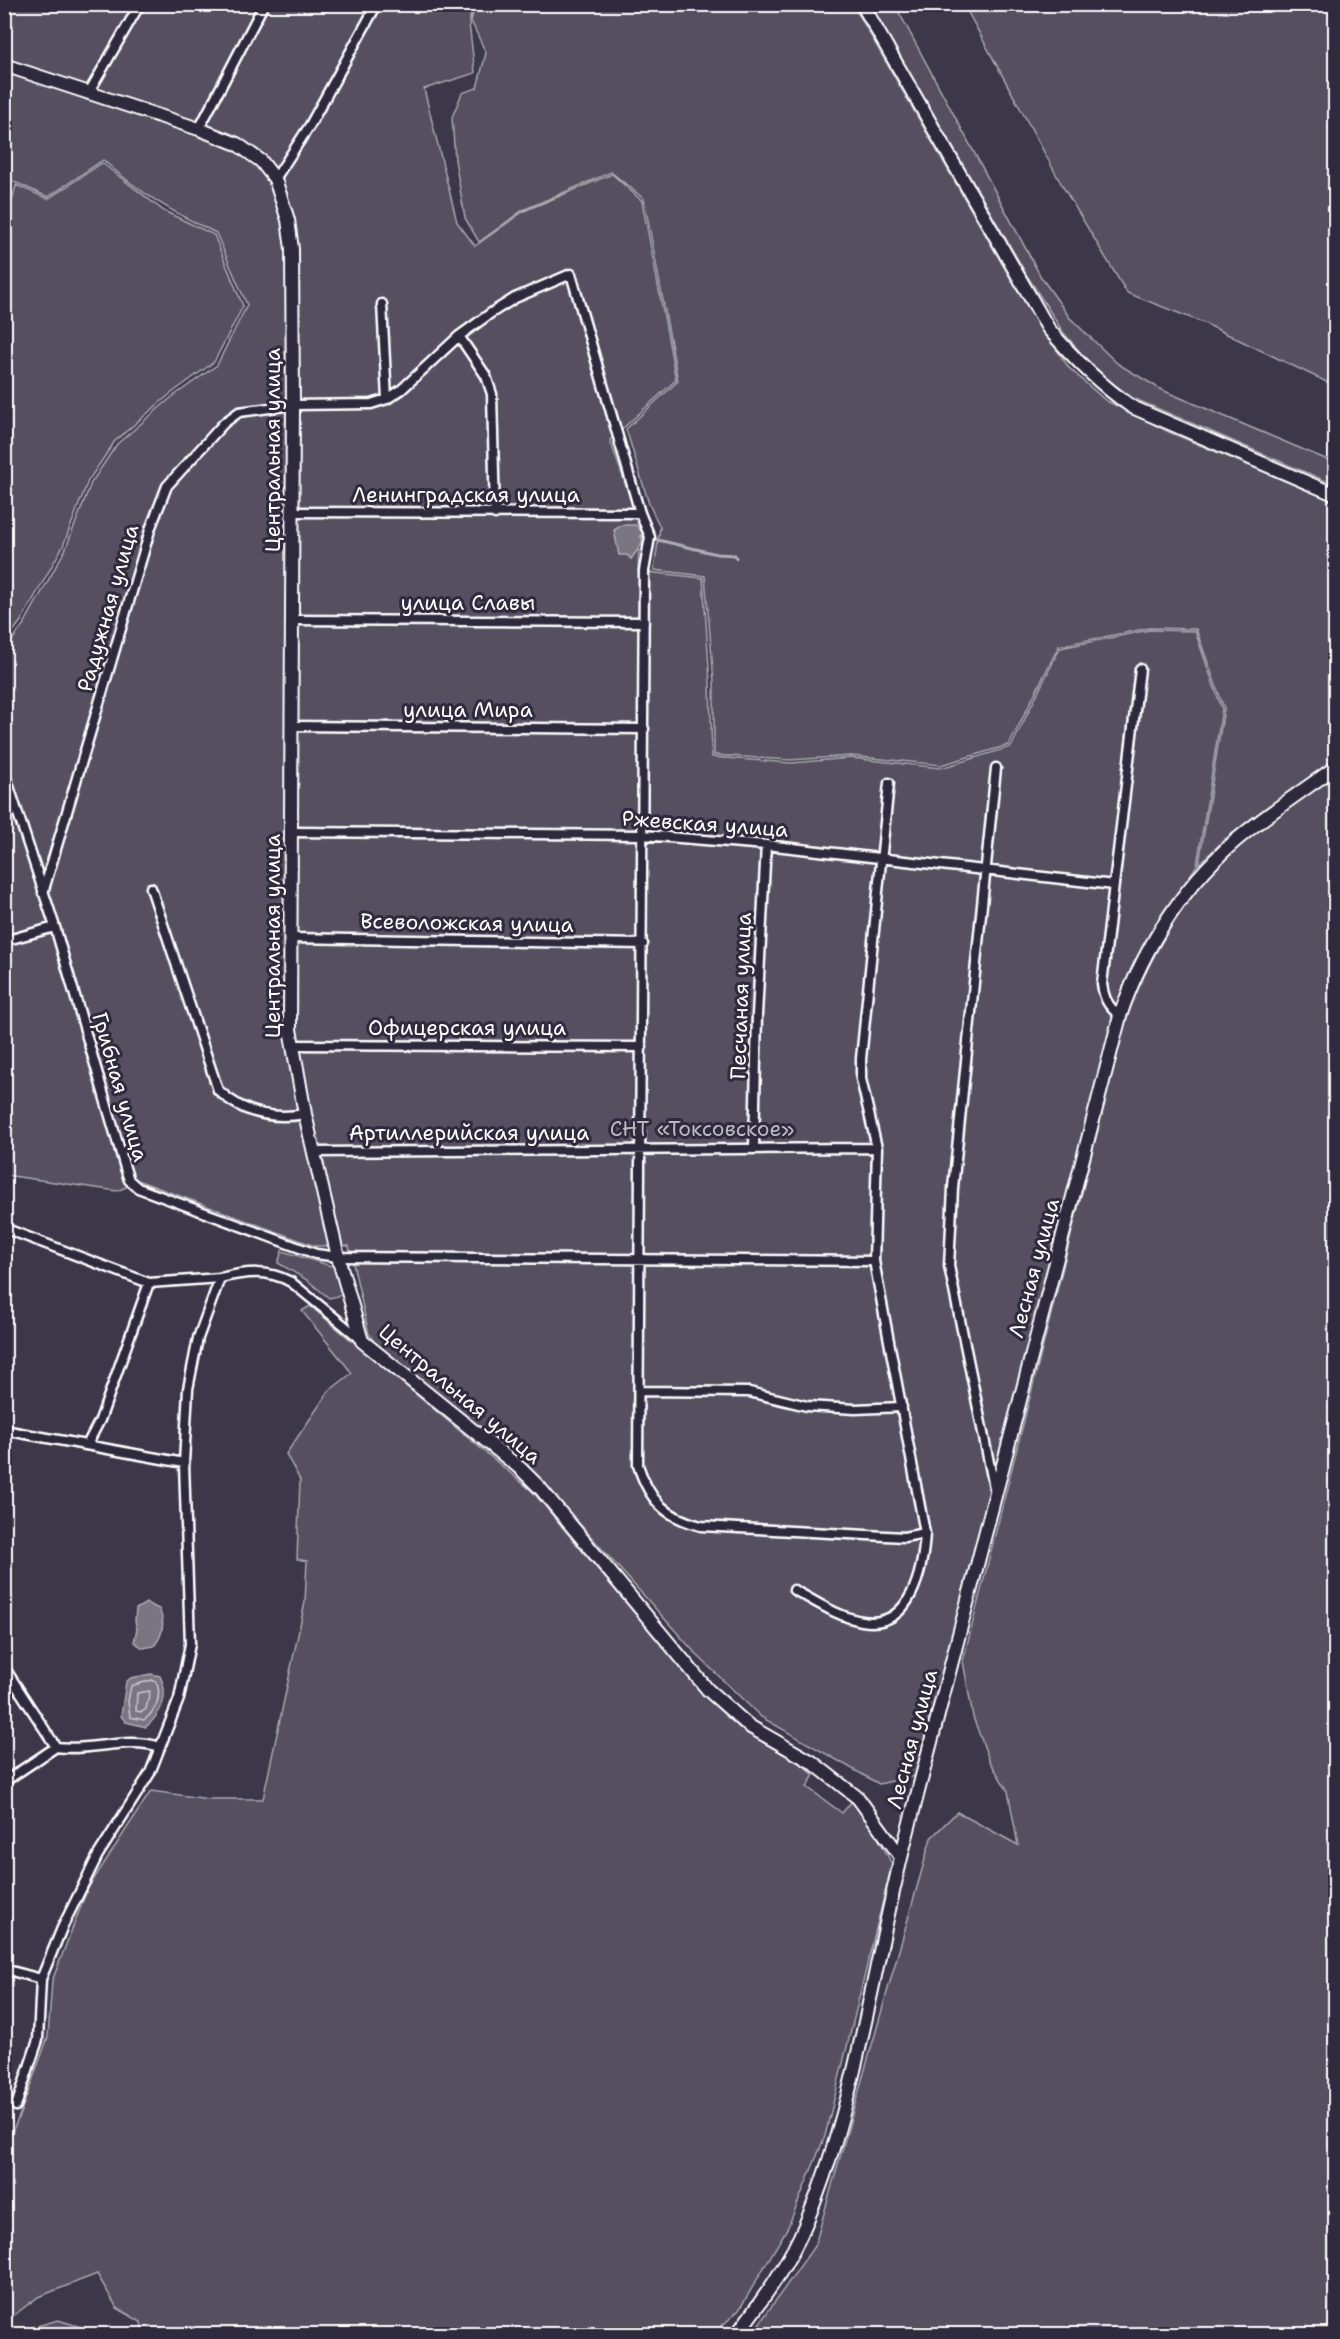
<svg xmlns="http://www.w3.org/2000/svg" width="1340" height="2339" font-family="'Shantell Sans',sans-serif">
<rect width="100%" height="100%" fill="#3c3749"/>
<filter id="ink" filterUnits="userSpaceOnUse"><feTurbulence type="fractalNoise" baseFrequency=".0167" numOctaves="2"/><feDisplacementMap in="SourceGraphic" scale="12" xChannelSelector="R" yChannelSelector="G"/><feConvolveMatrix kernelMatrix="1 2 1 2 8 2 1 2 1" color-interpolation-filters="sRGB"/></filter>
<g filter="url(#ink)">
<path fill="#555060" stroke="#aaa8b0" stroke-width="1.5" d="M562 4 853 5 1020 295 1069 368 1105 400 1169 432 1335 502V758L1226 838 1199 864 1224 708 1196 629 1149 628 1059 646 1009 745 941 765 851 756 790 760 714 755V682L705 576 654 570 660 527 649 504 626 429 678 381 644 199 611 172 523 210 479 242 465 218 455 160 452 117 462 93 477 88 486 53 471 21 475 5H531L558 10Z
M5 5H473L469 23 475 73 424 89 457 222 475 246 524 211 612 174 642 201 676 380 610 440 640 526 638 571 703 578 710 682 712 757 791 763 851 758 941 768 1011 747 1060 648 1149 630 1195 631 1222 709 1197 865 1159 922 1115 1017 915 1776 879 1784 761 1717 697 1655 543 1483 379 1349 369 1334 349 1246H315L140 1181 117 1191 5 1175V650L24 624 66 548 91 483 117 444 172 397 217 365 247 305 216 233C172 212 141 194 103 160L48 197 10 180 5 191Z
M871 5H895L1041 277 1070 318 1118 364 1162 390 1335 463V485L1133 398 1098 373 1063 332 1028 277Z
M964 5H1335V386L1204 323 1127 293 1063 187Z
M102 163 164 211 214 235 243 306 214 362 169 395 115 441 88 481 63 546 21 621 5 642 4 234 16 185 48 199Z
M1335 774V2334H752L815 2245 931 1838 957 1812 1018 1845 1008 1791 989 1760 973 1717 963 1661 1126 1019C1152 950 1192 883 1251 837 1278 815 1307 795 1335 774Z
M282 1251 338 1268 343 1295 329 1298 307 1280 278 1263Z
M310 1306 532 1491 705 1697 744 1732 797 1760 814 1775 807 1787 842 1813 853 1800 868 1819 892 1864 825 2136 788 2227 739 2310 713 2334H143L141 2322 117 2308 97 2274 38 2297 5 2322V2148L20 2114 48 2037 52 1981 88 1888 151 1791 209 1799H263L305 1602 307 1561 297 1559 300 1480 286 1454 329 1391 352 1373 302 1311Z
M58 2320 104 2334H9Z"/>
<path fill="#797682" stroke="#afadb4" stroke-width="1.5" d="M622 525H636L642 531V544L631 559 627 555H619L614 530Z
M146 1603 159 1609C165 1622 164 1634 154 1646L143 1648 134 1642 137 1629 135 1621 136 1609Z
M151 1674 160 1676C170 1696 161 1714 146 1727L126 1722 121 1716 126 1682 131 1678Z"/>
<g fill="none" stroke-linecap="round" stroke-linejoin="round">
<path stroke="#c9c8cd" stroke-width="1.5" d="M152 1680 156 1682C163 1696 155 1712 144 1720L130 1717 128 1701 131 1686Z
M150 1691 146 1709 142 1712 136 1711 137 1693Z"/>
<path stroke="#afadb4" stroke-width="3" d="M641 536 717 554 735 555 736 558"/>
<g stroke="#fff" stroke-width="13">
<path id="street" d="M88 94 140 4
M199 129 264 4
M275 179 310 125 377 4
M382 304 387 399
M459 336 486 376 492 394 495 514
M292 512 640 513
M292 620 644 622
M292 726 644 729
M4 771 55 927 125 1168 129 1180 138 1188 316 1254 338 1257 874 1261
M292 832 643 835 766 845 1114 885
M151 888 218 1090C242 1113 272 1120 305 1114
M43 893 151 527 167 486 224 423 239 412 293 405 371 404 387 399 401 390 459 336 491 313 515 298 571 274 640 513 650 537 644 571 638 1465C649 1500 665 1517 701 1526L904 1537 925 1533 874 1261 877 1148 861 1079V1059L889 783
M290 938 643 944
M4 941 55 927
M1120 1016C1108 1006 1104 999 1102 984L1140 669
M292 1045 642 1047
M754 1149 757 1015 766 845
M315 1152 877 1148
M4 1228 149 1283
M640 1391 749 1392 807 1406 855 1409 902 1407
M4 1430 184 1463
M88 1443 100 1420 149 1283 220 1278
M995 1492 949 1266 953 1188 996 768
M794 1590C815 1601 838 1617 862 1621 911 1630 923 1570 925 1533
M4 1667 56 1747 4 1782
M56 1747C91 1752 126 1736 160 1747
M4 1969 41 1979
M16 2106 38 2040 41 1979 62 1928 98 1855 150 1773 179 1699 190 1644 184 1463 188 1389 198 1338 220 1278C246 1272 267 1269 291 1282L362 1340"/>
</g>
<g stroke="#fff" stroke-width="16">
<path id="secondary" d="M862 4 1048 328C1074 359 1099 384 1132 407L1336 495
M4 65 199 129 237 144 261 161 275 179 288 220 292 249 293 405 290 1029 305 1114 338 1257 362 1341 521 1469 540 1488 708 1690 749 1726 812 1762 858 1798 901 1857
M737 2334C763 2299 789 2264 806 2223 858 2099 873 1963 907 1834 978 1561 1049 1288 1120 1016 1144 945 1187 879 1246 832 1275 809 1306 788 1336 767"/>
</g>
<use href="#street" stroke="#2f2a3d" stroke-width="8"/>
<use href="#secondary" stroke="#2f2a3d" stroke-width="12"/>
</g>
</g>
<g text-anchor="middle" stroke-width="6" stroke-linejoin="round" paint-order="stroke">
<g font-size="21" fill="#fff" stroke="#2f2a3d">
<text transform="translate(273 450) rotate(-90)" y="7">Центральная улица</text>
<text x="466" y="502">Ленинградская улица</text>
<text x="468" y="610">улица Славы</text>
<text transform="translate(108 608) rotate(-74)" y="7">Радужная улица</text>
<text x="468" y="717">улица Мира</text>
<text transform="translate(705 824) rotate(4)" y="7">Ржевская улица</text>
<text transform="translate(467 923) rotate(1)" y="7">Всеволожская улица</text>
<text transform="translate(273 936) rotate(-90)" y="7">Центральная улица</text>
<text transform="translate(741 996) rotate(-88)" y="7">Песчаная улица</text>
<text x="467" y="1035">Офицерская улица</text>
<text transform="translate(120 1087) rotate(74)" y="7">Грибная улица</text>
<text x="469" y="1140">Артиллерийская улица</text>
<text transform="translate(1034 1268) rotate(-75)" y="7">Лесная улица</text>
<text transform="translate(460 1394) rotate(40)" y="7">Центральная улица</text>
<text transform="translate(912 1739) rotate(-75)" y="7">Лесная улица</text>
</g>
<g font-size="21" fill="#bbb9bf" stroke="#2f2a3d">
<text x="702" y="1136">СНТ «Токсовское»</text>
</g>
</g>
<rect width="1340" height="2339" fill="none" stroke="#2f2a3d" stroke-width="24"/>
<rect x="12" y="12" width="1316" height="2315" fill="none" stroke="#fff" stroke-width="2" filter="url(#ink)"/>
</svg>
